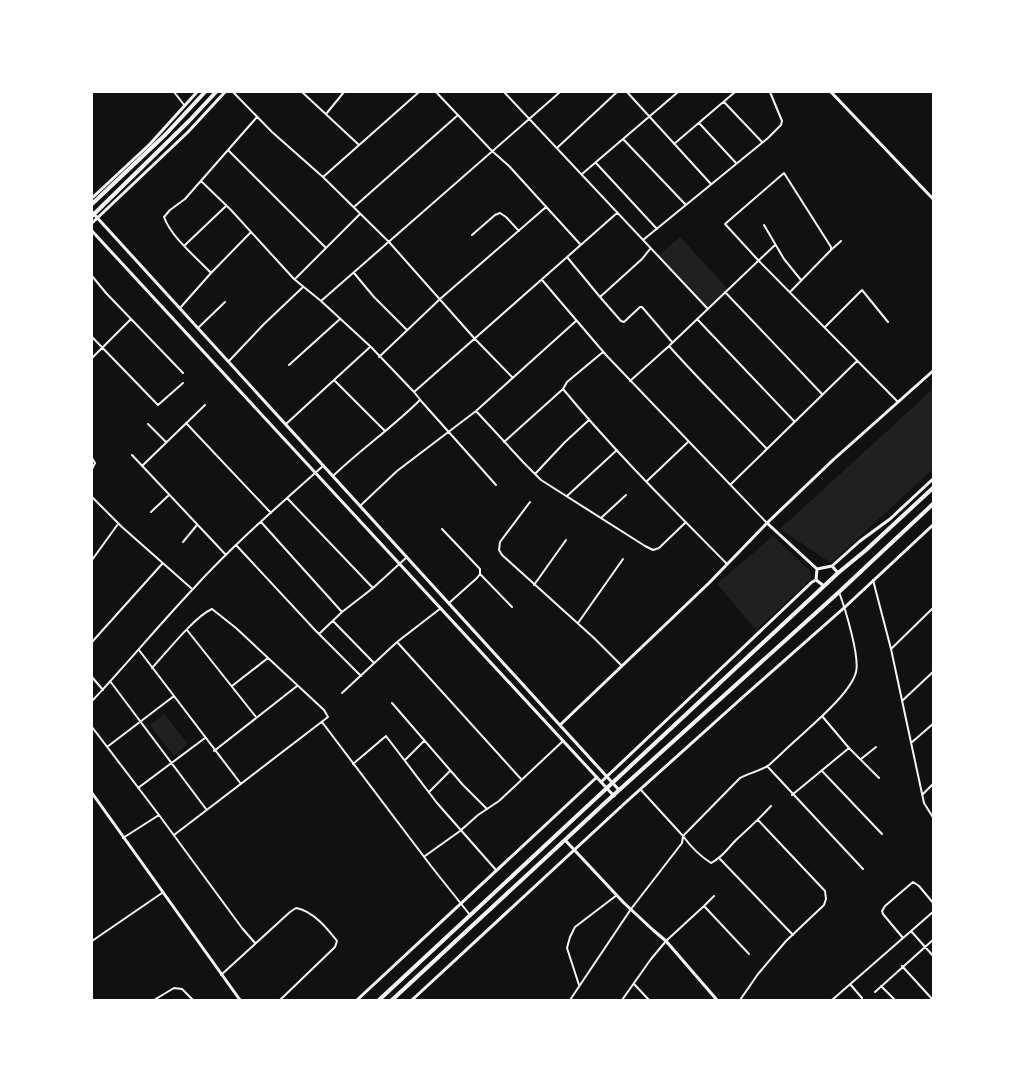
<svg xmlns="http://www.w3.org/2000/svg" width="1025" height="1092" font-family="Arial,sans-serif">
<rect width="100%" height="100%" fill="#111"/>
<path fill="#202020" d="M680 237 728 289 707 308 658 256Z
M933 389V469L831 563 780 529Z
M773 536 810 571 811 577 810 580 756 630 717 584Z
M164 714 188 744 174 756 150 725Z"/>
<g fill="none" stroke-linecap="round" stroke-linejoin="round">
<path stroke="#f5f5f5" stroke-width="2" d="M174 92 185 106
M233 92 272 132 323 177 389 242 475 339 513 378
M302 92 358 144
M436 92 492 151 509 166 580 244
M504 92 707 308
M627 92 711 184
M724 102 762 142
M326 114 344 92
M699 123 736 163
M623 139 685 204
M674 144 735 92
M558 147 617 92
M228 150 326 248
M596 163 657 229
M582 174 678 92
M323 177 419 92
M201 181 231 210 294 279 321 301
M354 207 458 115
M764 225 784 259 801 280
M472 235 495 215 500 213 506 217 519 231
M643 240 768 138 781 125 782 121 770 92
M185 245 226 206
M831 250 841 241
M567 257 600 297 642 259 650 249
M211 273C196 257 171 237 164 217L170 210 185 199 257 117
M354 273 374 297 407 330
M92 276 106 293 183 373
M295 279 360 214
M542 280 606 355 766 522
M725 292 822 394
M790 292 831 250V247L784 173 725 224 758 260 898 402
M600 297 621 321 624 322 640 307H642L672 342
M180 308 211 273 251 232
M697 319 794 421
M825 327 862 290 888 322
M198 328 225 302
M92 337 158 405 183 383
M669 346C700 381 734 414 766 448
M379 357 440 299 546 207
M92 358 131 319
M229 361 264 324 303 287
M289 365 340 319
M334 380 385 431
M630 381 669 346 775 245
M563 389C614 451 671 507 727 564
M414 392 617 213
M476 411 524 463 541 480 645 546 653 550 659 548 686 522
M186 423 271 513
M148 424 166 442
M286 424 370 347
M504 442 563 389 567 382 603 352
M132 455 226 555
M92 458 95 463 92 469
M142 466 205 405
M535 474 565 442 589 420
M333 476C361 449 393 427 420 400
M647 481 688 442
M731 484 857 361
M496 485 422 402 414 392 371 347 321 301 560 92
M567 496 617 450
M92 497 122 527 191 588
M287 498 373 588
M530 502 500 542 499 550 502 555 594 638 622 666
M360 506 397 471 476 411 576 321
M151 512 169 495
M601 518 626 495
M261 522 342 612
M442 529 480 569V574L477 578 449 603
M183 542 197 525
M236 545 315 630 361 676
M92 560 118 524
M480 574 512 607
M873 580 891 649 924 803 934 819
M534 585 566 540
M333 621 374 663
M578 623 623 559
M187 630 256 717
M319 634 342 612 373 588 407 557
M92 642 162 564
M397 642 521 779
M891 649 934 607
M139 650 241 784
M152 668C167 652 194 617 212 609L236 628 324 710 328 717 174 835
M92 677 103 690
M110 681 206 809
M232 686 268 658
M342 693 397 642 441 608
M903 700 934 671
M92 701C126 665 158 626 193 589 233 545 278 506 323 466
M392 703 463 785 487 809
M822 716 849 748 879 778
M322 722 431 866 470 915
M92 727 159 815 242 928 255 943
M911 743 934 723
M107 747 174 696
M214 751 297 686
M861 759 876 747
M405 760 424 741
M353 764 386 736 437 803 496 870
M767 766 863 869
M822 771 882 834
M138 788 205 738
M641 790 683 836 740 778C749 773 761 771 769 765 778 757 787 748 796 740 812 725 851 693 856 672 860 657 845 608 839 592
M429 792 450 771
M923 794 934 783
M792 795 849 748
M683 836C691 847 700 856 711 863 723 857 727 849 736 840 748 829 760 818 771 806
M123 838 159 815
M425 856 460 831 478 815 499 801 563 741
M720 859 793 935
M704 906 714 896
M911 931 934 957
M903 938 883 914 882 911 885 906 913 882 919 886 934 904
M92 941 162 893
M902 966 933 1000
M221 975 290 912 296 908C313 911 327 928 337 941L335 947 280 1000
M634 984 649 1000
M850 984 862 998
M579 985 567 948 570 937 575 927 617 895
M881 986 895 1000
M875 992 934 939
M154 1000 174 988 182 989 193 1000
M570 1000 631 909 682 843 683 836
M622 1000 651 959 666 941 704 906 749 954
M740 1000 758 974 786 941 824 905 826 899 825 891 758 820
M832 1000 934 911"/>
<path stroke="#f5f5f5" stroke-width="3" d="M831 92 934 200
M92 198 150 144 197 92
M92 212 619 790
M92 223 188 132 225 92
M92 231 614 796
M767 523 817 569 816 580 824 586
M832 566 860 541 890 519 934 478
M817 569 832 566 838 573
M560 725 709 583 767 523 833 460 934 370
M601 782 711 678 812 582 816 580
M92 793 240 1000
M565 840 624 903 653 930 666 941 717 1000
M357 1000 597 777
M412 1000 625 803 743 697 845 607 934 524"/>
<path stroke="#f5f5f5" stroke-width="4" d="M92 204 165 135 205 92
M92 216 189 121 216 92
M379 1000 838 573 866 550 934 487
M392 1000 607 801 839 592 934 503"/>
</g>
<rect width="1025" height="1092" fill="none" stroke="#ffffff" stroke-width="186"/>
</svg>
